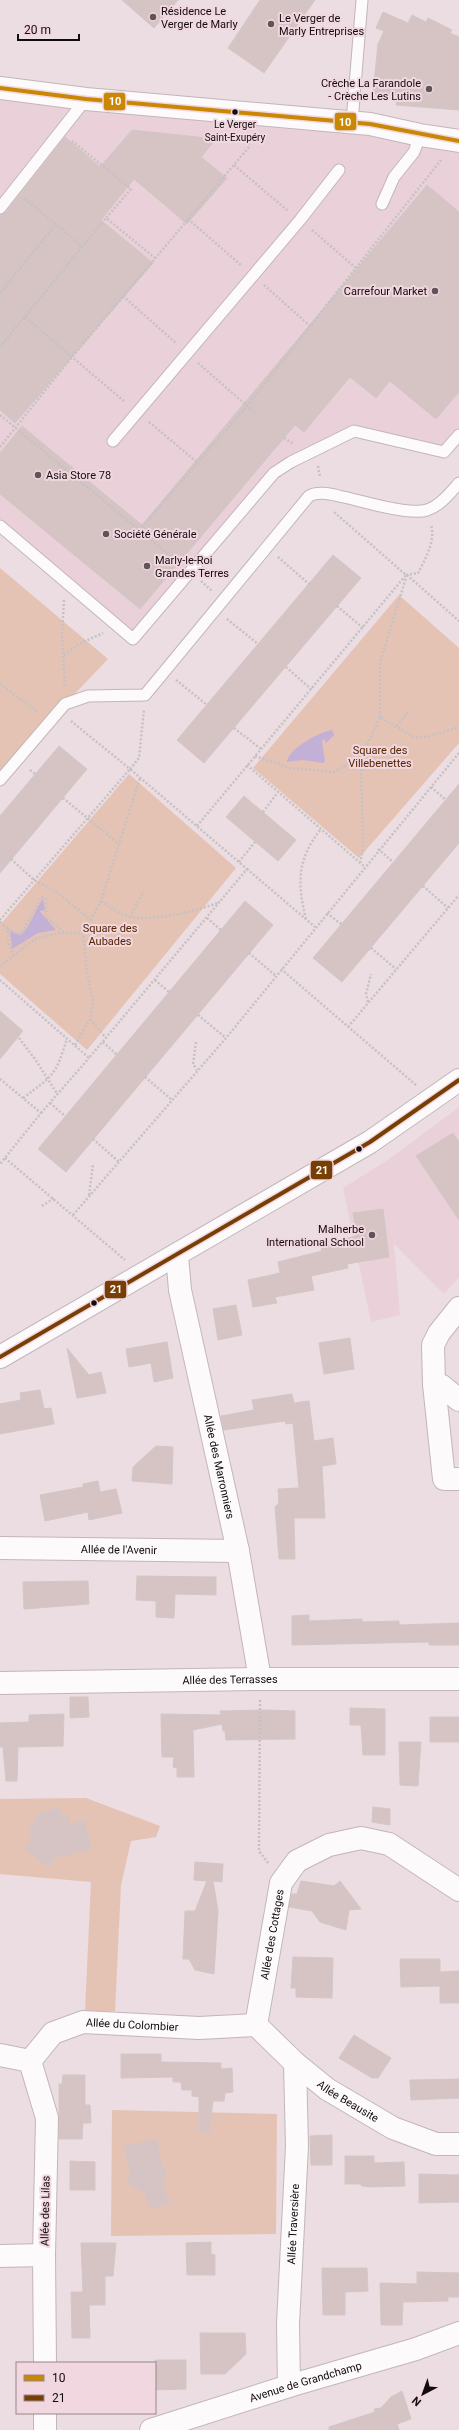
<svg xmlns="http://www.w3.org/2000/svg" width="459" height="2430" font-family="Roboto,sans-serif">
<rect width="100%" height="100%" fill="#ebdde1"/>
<path fill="#ead1d9" d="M0 88 459 141V435L444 452 354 431 291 462 133 639 0 526Z
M459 1107V1277L444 1294 394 1244 400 1315 371 1322 343 1188 389 1159Z"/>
<path fill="#e4c3b4" d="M0 568 108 659 0 772Z
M399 595 459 648V743L359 858 253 768Z
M129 774 236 868 87 1050 0 974V925Z
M86 1798 160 1826 156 1837 131 1841 121 1885 115 2011H85L91 1882 0 1874V1799Z
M112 2110 277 2114 276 2234 111 2236Z"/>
<path fill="#c3b0d6" d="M332 730 334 735 326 743 324 739 322 741 325 761 323 763 303 760 287 762C288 749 319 732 332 730Z
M43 899 45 910 40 911 41 913 56 930 38 933 12 949 10 931 20 935C30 929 35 909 43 899Z"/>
<path fill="#d6c3c4" stroke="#d2c7c8" d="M122 0H178L154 28Z
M260 0H315L264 73 228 48Z
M383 12 408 23 412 15 426 22 428 18 452 30 450 33 459 37V110L396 105 397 96 373 94 378 44 384 31 376 28Z
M132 130 216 139 201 157 227 178 187 224 134 179 101 220 153 263 15 423 0 410V215L6 212 65 137 100 167Z
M427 185 459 212V392L436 419 390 381 376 398 350 377 304 432 295 425 140 609 0 494V453L22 426 142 525Z
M333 555 361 578 204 763 177 740Z
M59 746 87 769 0 873V816Z
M459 784V843L342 982 313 958Z
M244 796 296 840 278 861 226 817Z
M245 901 273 925 66 1172 38 1149Z
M0 1011 23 1031 0 1059Z
M453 1133 459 1142V1220L416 1156Z
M383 1209 389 1257 347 1264 348 1268 311 1276 314 1290 275 1297 277 1303 253 1307 248 1280 280 1273 278 1262 322 1251 320 1244 357 1236 353 1213Z
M236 1305 242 1335 218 1340 213 1309Z
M350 1338 354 1369 324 1374 319 1343Z
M167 1342 173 1378 154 1382 151 1363 129 1367 126 1349Z
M67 1348 89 1375 101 1372 106 1393 77 1398Z
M40 1390 44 1409 51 1408 54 1424 0 1434V1404L21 1400 20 1393Z
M292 1394 294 1403 309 1401 314 1441 333 1438 336 1464 322 1466 325 1518H294L295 1559H279L275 1507 279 1503 278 1489 299 1488 293 1423 286 1424 285 1421 224 1430 221 1416 254 1410 252 1400Z
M156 1446 173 1447 172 1484 132 1481 133 1467Z
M98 1481 100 1492 116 1489 122 1513 89 1520 88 1512 45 1521 40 1495 83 1487V1484Z
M137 1576 216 1577V1595L175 1594 174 1618 156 1617V1601L136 1600Z
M88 1581 89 1604 24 1609 23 1582Z
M309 1615V1621L362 1619V1622L399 1621V1625L459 1623V1645H429V1642L292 1645V1616Z
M70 1697H88L89 1717 70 1718Z
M350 1708 385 1709V1755H363L361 1725H350Z
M265 1710 295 1711V1739L226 1740 225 1731H223L222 1724 193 1730 194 1777H177V1768L173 1767 174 1757H162L161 1714 221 1715 220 1711Z
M64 1714 63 1746 18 1747 17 1781H6L3 1747H0V1723L29 1722V1715Z
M430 1717H459V1742H430Z
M399 1742H421L418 1786 400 1785Z
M373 1807 390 1809V1825L372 1822Z
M59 1808 62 1817 68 1816 70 1824 84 1821 91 1849 54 1858 50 1866 36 1859 37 1856 25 1849 33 1834 29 1832 39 1813Z
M195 1862 223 1864 222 1882 213 1881 218 1911 214 1974 195 1970 189 1959H183L185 1911H195L207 1881 194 1880Z
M301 1881 334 1886 340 1881 361 1909 349 1910 346 1930 320 1922 312 1911 289 1907 292 1894H297Z
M293 1957 333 1958 332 1998 296 1997V1988H291Z
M400 1959H440V1972L459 1971V2003H440V1986L401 1987Z
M354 2035 391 2058 378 2078H372L339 2058Z
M121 2054H161V2062L221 2063V2069L232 2068 233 2092 225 2093 224 2101H213L209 2133H199V2097L192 2096V2090H182L181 2082H173V2077L121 2078Z
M63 2075H85V2105H90L91 2123H83L82 2139H59V2084H62Z
M459 2079V2098L411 2100 410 2080Z
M332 2135V2165H311L310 2136Z
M156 2140 162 2167 167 2171 162 2179 169 2204 150 2208 145 2193 126 2182 131 2174 124 2146Z
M345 2156H374V2163L404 2162 405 2186 372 2187 362 2186 360 2184H345Z
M70 2161 95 2162V2190H70Z
M419 2174 459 2175V2202L419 2203Z
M211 2242V2254L215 2255V2275H187L186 2243Z
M81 2243H116L113 2276H105V2305H89L90 2338H72L71 2292H83Z
M322 2268H367L368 2291 345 2292V2315H323Z
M417 2272 459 2273V2297H448V2301L403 2302 402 2325H381L380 2283 417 2284Z
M200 2333H245L246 2354 225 2374H201Z
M155 2360H186V2389L155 2390Z
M402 2391 411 2419 397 2424 399 2430H329V2427L375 2412 374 2409 381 2408 391 2397Z"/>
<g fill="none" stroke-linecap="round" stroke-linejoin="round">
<g stroke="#c2b6ba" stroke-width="13">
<path id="service" d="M352 122 362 0
M382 204 394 177 414 152 420 135
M0 208 86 99
M113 441 300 220 339 170
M0 526 133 639 274 473 291 462 354 431 444 452 459 435
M0 780 65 704 88 696 145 695 309 496C318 491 330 494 339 496 359 500 409 516 427 510 440 506 450 493 459 483"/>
</g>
<g stroke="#c2b6ba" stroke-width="24">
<g id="minor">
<path id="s1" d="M177 1255 180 1290 238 1551 260 1679"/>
<path d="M459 1308 439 1333 433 1345 434 1384 444 1479H459"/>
<path d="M434 1384 442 1386 459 1400"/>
<path id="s2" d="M0 1548 238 1551"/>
<path id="s3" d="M0 1683 260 1679H459"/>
<path id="s4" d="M256 2025 281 1883 297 1861 329 1845 361 1838 389 1844 459 1890"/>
<path id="s5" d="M256 2025 295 2063 327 2089 393 2128 436 2144H459"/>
<path id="s6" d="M0 2055 30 2061 53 2033 83 2022 199 2028 256 2025"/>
<path d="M30 2061 47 2118 44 2255 45 2363"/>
<path d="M0 2256 44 2255"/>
<path id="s7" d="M289 2386 288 2324 297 2146 295 2063"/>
<path d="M45 2430V2413"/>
<path id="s8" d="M151 2430 289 2386 416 2349 459 2333"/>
</g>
</g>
<g stroke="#c2b6ba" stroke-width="24">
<path id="tertiary" d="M0 88 86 99 370 124 420 135 459 141"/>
</g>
<g stroke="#c2b6ba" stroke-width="24">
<path id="secondary" d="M0 1357 370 1142 459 1080"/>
</g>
<path stroke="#c6c1c2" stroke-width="2.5" stroke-dasharray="2 2" stroke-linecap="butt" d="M72 141 131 189 106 218 155 258
M234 165 288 211
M25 199 56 224
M188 219 242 266
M312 230 356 268
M264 285 310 326
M0 293 56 224 82 247
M123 296 177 344
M25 317 125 402
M0 347 106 218
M198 363 253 411
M0 415 179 563
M149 422 198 463
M284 438 294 444
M0 447 72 357 249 147V134
M318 466 320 477
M139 530 247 406 441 160
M278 557 309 584
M406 575 418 573C425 560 436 540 431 525
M407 575 459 621
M201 581 212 591
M64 600 62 633 65 687
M337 606 363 628
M227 619 258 644
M64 655 79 644 103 633
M286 667 312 690
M176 680 207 705
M0 684 38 712
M380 717V662L406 578
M71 721 130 769 139 758 144 709
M397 726 408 712
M234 728 261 749
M255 756 290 768 334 772 361 757
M247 765 365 867
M30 770 35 774
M431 787 446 800
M63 798 119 844
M263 812 278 792
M197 826 406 575 334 512
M378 849 393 862
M11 859 34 880 55 891 91 920
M239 862 255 842
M360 863 363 850 361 757 380 717 414 737H426L459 727
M247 869 315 927
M423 886 448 908
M101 901C111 908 120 915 132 917 157 921 197 911 220 902
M327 913 341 924
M130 917 144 891
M207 918 221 930
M306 919C297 883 297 859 321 829
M0 920 130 769 247 869 89 1058 0 980
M0 922 8 929
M371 948 396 969
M249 953 276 976
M14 956 8 942V929L18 934 22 932 42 897 46 899V917L65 933
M0 966 35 939 60 933H83
M281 969 416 1085
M155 980 169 992
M368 1002 366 994 371 974
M198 1015 226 1038
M90 1019 106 1038
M348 1027 459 895
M19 1038 35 1059 58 1095
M103 1042 117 1055
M196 1042 193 1064 197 1070
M75 1045 90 1019 93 1001 87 972 83 933 101 901 140 778
M145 1077 172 1100
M0 1079 41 1113 0 1164
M23 1098C54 1075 55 1076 67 1039
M50 1103 65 1116
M41 1113 89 1058
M93 1139 119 1162
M5 1158 125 1260
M89 1195 93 1164
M42 1206 54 1198
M73 1215 226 1038 459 753
M260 1700 259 1851 269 1864"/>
<use href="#service" stroke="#fcfafa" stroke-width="11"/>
<use href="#minor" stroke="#fcfafa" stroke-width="22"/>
<use href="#tertiary" stroke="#fcfafa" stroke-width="22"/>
<use href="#secondary" stroke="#fcfafa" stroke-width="22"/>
<g stroke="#f1d7df" stroke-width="7">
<path id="bus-1" d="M0 88 86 99 370 124 459 141"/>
</g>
<g stroke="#f1d7df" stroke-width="7">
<path id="bus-2" d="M0 1357 370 1142 459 1080"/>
</g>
<use href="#bus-1" stroke="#c98703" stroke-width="4"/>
<use href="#bus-2" stroke="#783f04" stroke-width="4"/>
</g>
<g fill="#5f5458" stroke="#f1d7df" stroke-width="1.5">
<circle cx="153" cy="17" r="4"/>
<circle cx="271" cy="24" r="4"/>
<circle cx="429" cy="89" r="4"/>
<circle cx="435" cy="291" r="4"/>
<circle cx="38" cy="475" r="4"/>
<circle cx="106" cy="534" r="4"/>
<circle cx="147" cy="566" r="4"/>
<circle cx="372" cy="1235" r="4"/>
</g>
<g fill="#130b0e" stroke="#f1d7df" stroke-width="1.5">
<circle cx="235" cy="112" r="3.5"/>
<circle cx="359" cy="1149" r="3.5"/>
<circle cx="94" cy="1303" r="3.5"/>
</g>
<g text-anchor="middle" stroke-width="4" stroke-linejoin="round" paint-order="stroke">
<g font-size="10" fill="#130b0e" stroke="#f1d7df">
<text x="235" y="128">Le Verger<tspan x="235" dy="13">Saint-Exupéry</tspan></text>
</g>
<g font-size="11" fill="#130b0e" stroke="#f1d7df" text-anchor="start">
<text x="161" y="15">Résidence Le<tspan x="161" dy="13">Verger de Marly</tspan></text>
<text x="279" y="22">Le Verger de<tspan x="279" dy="13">Marly Entreprises</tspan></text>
<text x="421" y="87" text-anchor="end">Crèche La Farandole<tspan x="421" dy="13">- Crèche Les Lutins</tspan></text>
<text x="427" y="295" text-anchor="end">Carrefour Market</text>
<text x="46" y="479">Asia Store 78</text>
<text x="114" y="538">Société Générale</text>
<text x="155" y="564">Marly-le-Roi<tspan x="155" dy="13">Grandes Terres</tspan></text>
<text x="364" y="1233" text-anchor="end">Malherbe<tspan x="364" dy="13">International School</tspan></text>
</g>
<g font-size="11" fill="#542400" stroke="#f1d7df">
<text x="380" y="754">Square des<tspan x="380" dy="13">Villebenettes</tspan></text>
<text x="110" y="932">Square des<tspan x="110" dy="13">Aubades</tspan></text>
</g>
<g font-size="11" fill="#130b0e" stroke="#f1d7df">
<text dy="4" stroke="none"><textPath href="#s1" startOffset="216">Allée des Marronniers</textPath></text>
<text dy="4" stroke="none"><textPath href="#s2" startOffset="119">Allée de l'Avenir</textPath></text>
<text dy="4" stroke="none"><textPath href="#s3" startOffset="230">Allée des Terrasses</textPath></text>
<text dy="4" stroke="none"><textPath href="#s4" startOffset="92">Allée des Cottages</textPath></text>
<text dy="4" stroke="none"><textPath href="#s6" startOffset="148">Allée du Colombier</textPath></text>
<text dy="4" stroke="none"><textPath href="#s5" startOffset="120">Allée Beausite</textPath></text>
<text transform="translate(45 2211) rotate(-89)" y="4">Allée des Lilas</text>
<text dy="4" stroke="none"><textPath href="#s7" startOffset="162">Allée Traversière</textPath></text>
<text dy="4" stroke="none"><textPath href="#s8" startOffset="162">Avenue de Grandchamp</textPath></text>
</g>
</g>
<g stroke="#f1d7df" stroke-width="1.5">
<rect x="103" y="92" width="23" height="19" rx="4" fill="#c98703"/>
<rect x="334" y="112" width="23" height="19" rx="4" fill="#c98703"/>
<rect x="310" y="1160" width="23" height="20" rx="4" fill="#783f04"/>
<rect x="104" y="1280" width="23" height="19" rx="4" fill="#783f04"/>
</g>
<g font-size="11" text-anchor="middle" font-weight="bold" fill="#fff">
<text x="115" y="105">10</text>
<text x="345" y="126">10</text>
<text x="322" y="1174">21</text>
<text x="116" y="1293">21</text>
</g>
<rect x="16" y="2362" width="140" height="52" fill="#f1d7df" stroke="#98858b"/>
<rect x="24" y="2375" width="20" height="6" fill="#c98703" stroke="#98858b"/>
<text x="52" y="2382" font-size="12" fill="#130b0e">10</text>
<rect x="24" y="2395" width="20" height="6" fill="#783f04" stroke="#98858b"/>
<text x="52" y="2402" font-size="12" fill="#130b0e">21</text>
<g transform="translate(423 2394) rotate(221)" stroke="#f1d7df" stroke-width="3" paint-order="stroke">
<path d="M0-3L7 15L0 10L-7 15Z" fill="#130b0e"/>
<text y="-6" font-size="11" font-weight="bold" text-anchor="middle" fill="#130b0e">N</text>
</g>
<path d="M18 34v6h61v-6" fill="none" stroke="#130b0e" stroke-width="2"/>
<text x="24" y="34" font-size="12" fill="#130b0e" stroke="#f1d7df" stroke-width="3" paint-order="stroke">20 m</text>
</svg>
